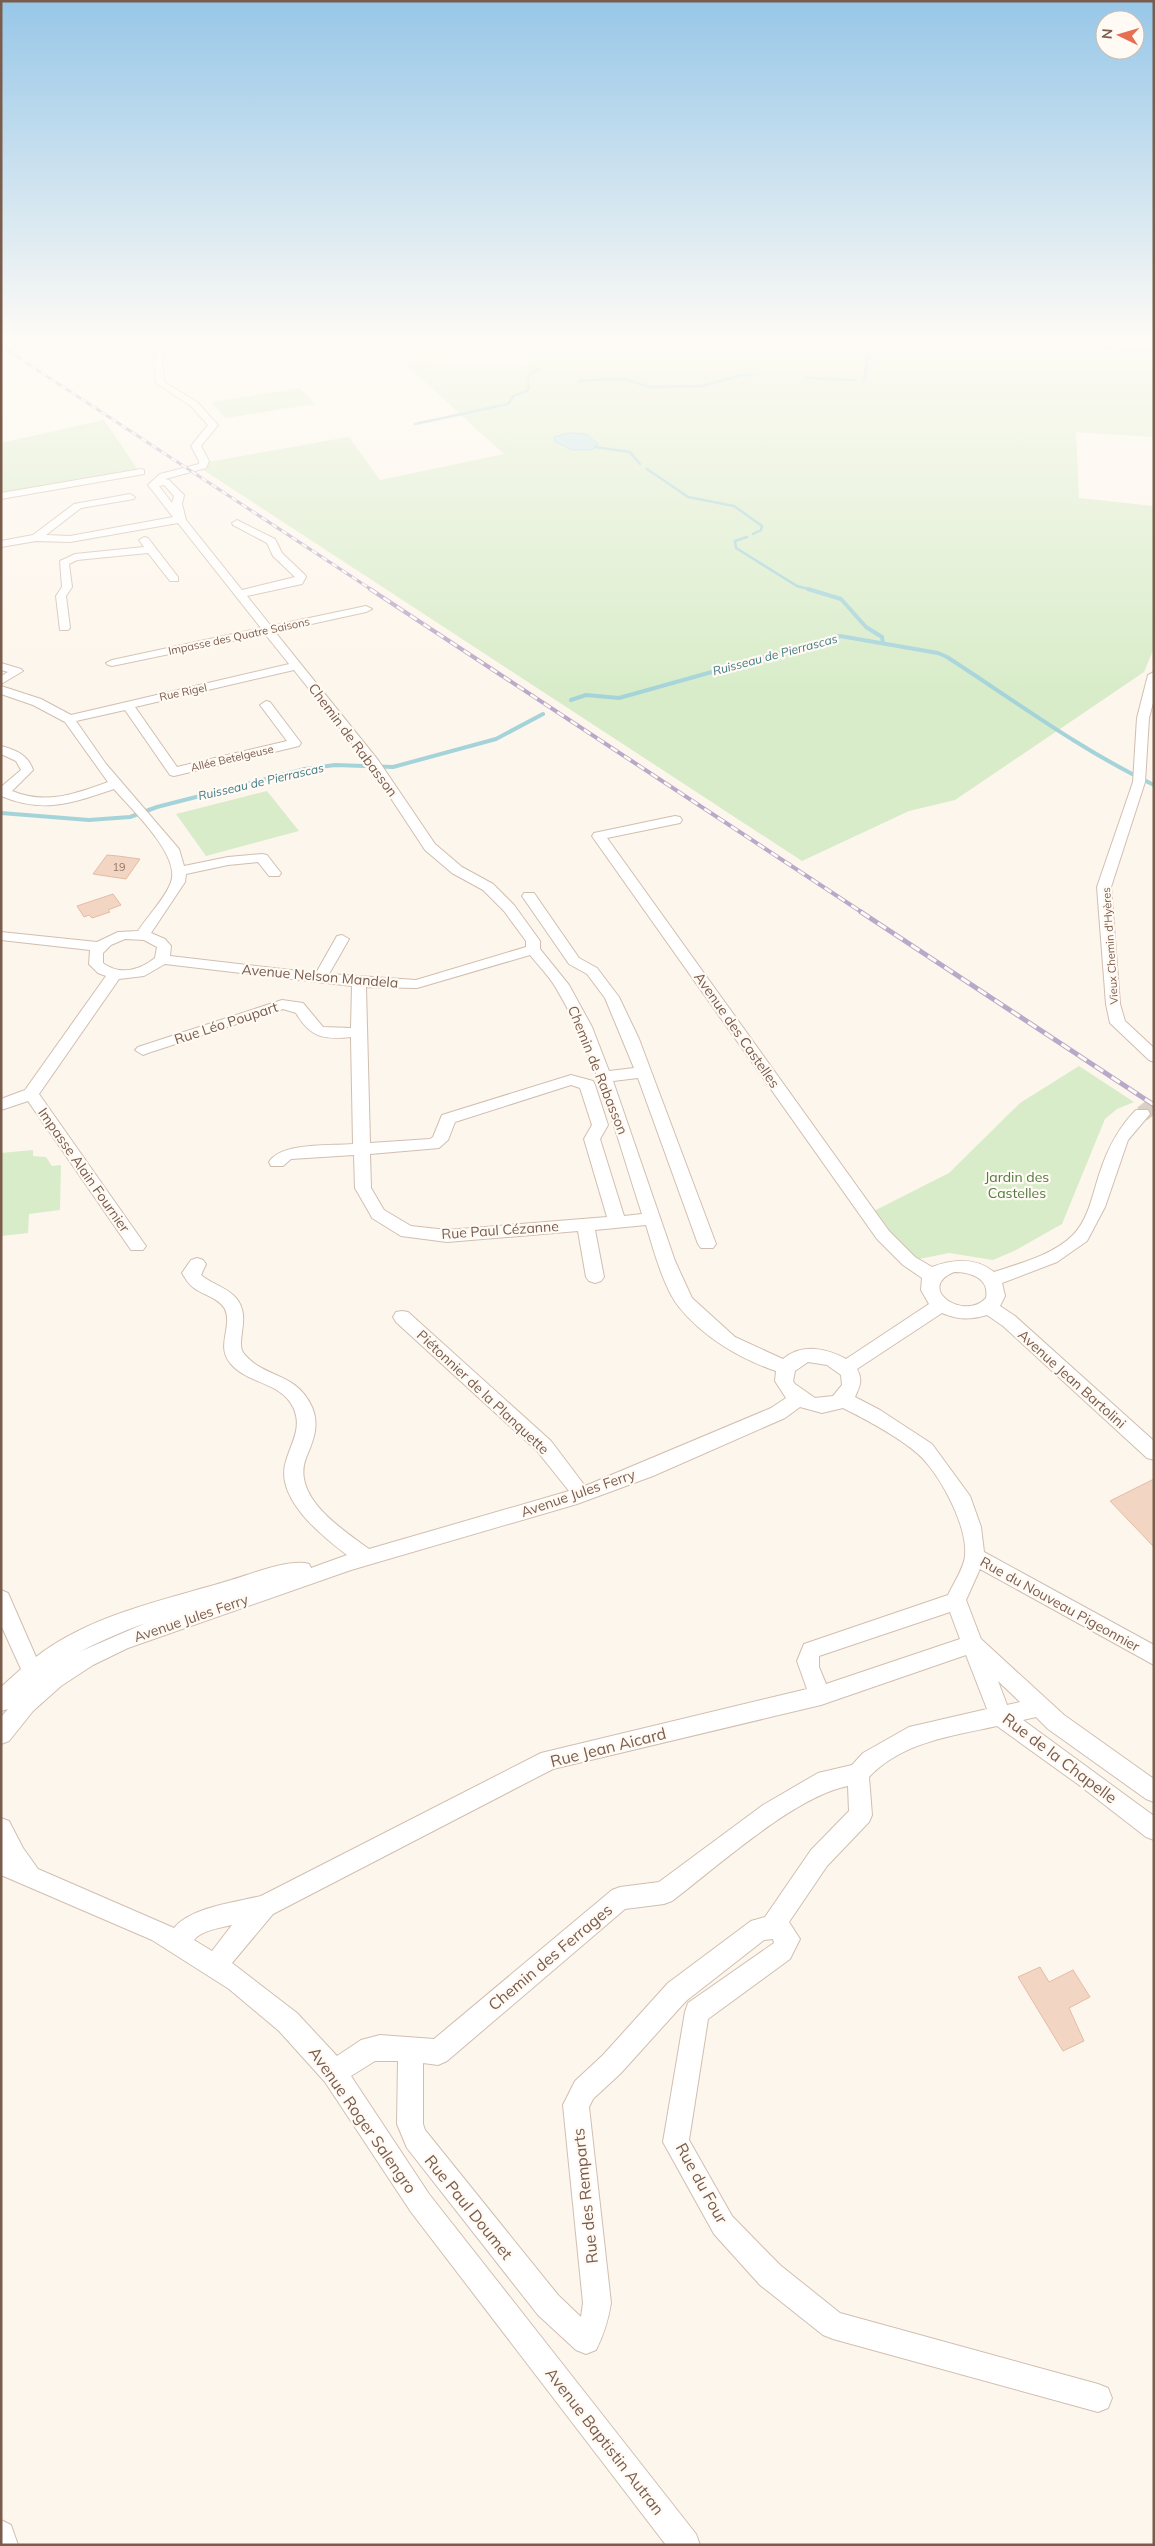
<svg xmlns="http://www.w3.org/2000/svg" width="1155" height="2546" font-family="Mulish,sans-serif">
<rect width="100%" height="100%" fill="#fdf6ec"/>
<path fill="#d8ecc9" d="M414 339H1086L1088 346 1094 347 1154 352V437L1076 432 1079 498 1154 506V648L1144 672 955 800 909 811 802 861 202 469 208 462 349 437 380 480 504 454 402 361 530 366V352L412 346Z
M300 388 315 404 225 418 211 402Z
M104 420 138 470 1 493V443Z
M267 791 299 831 206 856 176 814Z
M1079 1066 1134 1102 1117 1109 1105 1119 1062 1224 1014 1251 993 1260 949 1253 909 1261 868 1214 949 1173 1020 1103Z
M33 1150V1156L46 1157 52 1166 61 1165 60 1210 29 1214 28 1233 1 1236V1153Z"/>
<path fill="#bfe3e8" stroke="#a5d3da" d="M569 433 586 434 598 444 592 450H572L554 441V437Z"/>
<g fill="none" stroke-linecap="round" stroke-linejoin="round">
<path stroke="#a5d3da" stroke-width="2.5" d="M977 339 1154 351
M530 352 536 339
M807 378 854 380
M864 380 868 355
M579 381 611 379 628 380 649 387 702 386 745 374 752 375
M415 424 508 404 513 396 527 391 529 387 527 378 531 373 540 369
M595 447 630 452 640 464
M647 469 688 497 734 506 762 526 761 530 753 534
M747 537 735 541 736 548 797 586 812 590"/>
<path stroke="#a5d3da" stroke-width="4" d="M808 589 841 599 866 627 882 637 883 643
M571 700 586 695 619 698 840 636 938 653 947 657C1015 701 1081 750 1154 785
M1 813 89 820 130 817 157 807 305 769 335 765 393 767 496 739 543 714"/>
</g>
<path fill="#f3d5c3" stroke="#e6bba3" d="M107 855 118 856 140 859 126 879 93 874Z
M113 894 121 905 108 910 110 912 92 918 89 915 84 917 77 906Z
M1154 1479V1547L1110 1501Z
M1040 1967 1049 1982 1073 1970 1090 1997 1069 2008 1084 2041 1063 2051 1018 1977Z"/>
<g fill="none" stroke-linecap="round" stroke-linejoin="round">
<path stroke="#dcd0c4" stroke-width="16" stroke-dasharray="16 8" stroke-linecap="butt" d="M1142 1114 1154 1105"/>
<g stroke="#d1beb0" stroke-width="2">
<path id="minor" d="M163 339H171L162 360 164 382 197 402 218 425 201 446 209 461 206 468 165 479 169 480 184 495 182 504 186 520 242 590 295 577 273 556 267 543 233 525 232 523 237 520 275 539 282 553 305 575 306 577 302 584 247 596 271 626 366 606 372 609 366 612 275 632 378 760 435 844 462 867 493 884 514 905 540 941V949L569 985 592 1027 609 1071 634 1068 605 998 587 974 569 964 522 896 524 893H534L579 958 597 968 619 997 639 1039 716 1244 713 1248H701L698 1244 638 1078 613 1081 675 1261 692 1298 735 1337 783 1359C802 1343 826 1348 846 1359L929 1304 921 1290 922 1278 903 1265 877 1239 594 839 592 836 594 833 675 816 680 817 682 820 680 823 607 838 889 1231 915 1257 932 1267C953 1259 975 1257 994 1272 1021 1263 1053 1255 1073 1235 1089 1219 1093 1192 1100 1172 1108 1148 1118 1128 1136 1110H1148L1150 1114 1128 1140 1105 1207 1087 1241 1057 1262 1002 1283 1005 1296 1000 1306 1015 1316 1154 1441V1460L1147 1458 1003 1326 987 1315C970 1320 959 1320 942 1313L857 1369C863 1380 860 1386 855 1397L880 1410 932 1444 970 1496 981 1527 984 1552 1154 1645V1665L980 1569 966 1600 981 1639 1064 1715 1154 1779V1802L1146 1799 1048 1729 1036 1717 1023 1720 1154 1816V1840L1146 1837 1079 1785 997 1726C952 1736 902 1742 869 1777L872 1815 869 1822 827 1866 789 1922 800 1939 790 1959 708 2019 689 2140 732 2216 780 2265 840 2313 1098 2384 1108 2388 1112 2398 1108 2408 1098 2412 833 2339 823 2335 760 2285 714 2234 663 2142 685 2012 688 2003 774 1943 773 1939 764 1940 686 2001 621 2073 593 2099 589 2107 611 2303C608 2321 604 2334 596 2350L586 2354 576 2350 538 2315 407 2148 397 2124 398 2061H375L351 2076 429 2194 696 2534 700 2545H666L411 2212 325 2082 279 2031 229 1989 152 1940 1 1875V1818L9 1821 23 1848 38 1869 174 1928C191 1907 236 1902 261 1896L541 1753 807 1689 797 1661 804 1644 948 1595C953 1584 964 1568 965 1556 968 1526 940 1474 918 1454 899 1437 865 1419 843 1408L822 1413 800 1407 785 1418 653 1476 577 1504 351 1570 128 1648 93 1665 61 1686 33 1711 9 1741 1 1744V1717L8 1709 1 1711V1687L21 1669 1 1625V1590L8 1593 36 1657C91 1614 166 1600 231 1580 251 1574 291 1558 309 1564L311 1568 347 1555C322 1536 274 1498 286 1461 291 1443 303 1427 293 1407 281 1382 248 1384 231 1364 215 1346 233 1328 225 1309 219 1298 203 1295 194 1288 188 1284 186 1279 182 1273L191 1260 197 1258 203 1260 206 1264 201 1275C211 1284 227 1287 236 1298 253 1318 233 1343 245 1355 266 1379 296 1372 312 1407 320 1426 313 1441 306 1458 291 1497 343 1530 369 1549L569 1491 537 1451 396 1322 393 1317 396 1312 402 1311 408 1312 551 1441 585 1486 771 1408 786 1398 775 1381 776 1371C740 1359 703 1337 679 1307 664 1289 653 1248 646 1225L595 1230 604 1277 601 1281 595 1283 589 1281 586 1277 578 1231 447 1242 401 1236 372 1218 370 1214 355 1188 354 1155 291 1159 283 1166H271L269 1162C281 1142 331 1146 353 1144L351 1037C323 1040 310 1037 296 1013L283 1009 148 1053 143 1055 135 1050 138 1047 282 1000 303 1003 323 1027 351 1028 352 986 165 964 144 976 119 979 39 1094 143 1242 146 1246 143 1250H131L28 1101 1 1110V1099L25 1090 106 976 98 973 89 964 90 950 1 940V932L97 942 118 932 138 931C147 917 166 897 171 882 181 855 130 808 114 789 72 803 45 814 1 796V787L21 770 16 761 1 754V746C16 750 28 755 33 770L12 791C46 805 75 794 108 782L65 722 33 705 1 694V686L41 699 71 715 289 664 265 634 112 666 108 665 106 663 112 660 261 628 178 523 70 542 36 541 1 547V541L33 535 74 504 130 494 135 497 134 499 81 508 46 535 70 536 173 517 148 485 160 474 199 464V461L191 446 208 425 191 406 156 383 154 360ZM164 485 174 496 172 503 159 486ZM294 670 369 765 425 850 452 873 483 890 504 911 526 941V947L416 980 329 974 349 939 342 935 337 936 316 973 170 956 171 946 165 939 151 933 185 882 186 874 228 865 258 862 269 876H279L281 873 267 855 262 854 228 857 184 866 179 849 106 764 76 721 125 710 170 775 174 776 299 746 301 743 270 702 266 701 260 705 287 741 177 767 135 707ZM125 939 144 940 157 947 155 958C140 970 120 976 103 963V953L111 945ZM530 955C538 965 549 976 556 988 597 1057 617 1138 642 1214L624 1216 600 1139 608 1125 595 1085 593 1081 571 1075 442 1115 433 1137 430 1139 370 1143 366 987 417 988ZM571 1085 580 1088 592 1125 584 1139 607 1217 447 1230 411 1226 384 1210 371 1188 370 1154 439 1148 448 1140 455 1122ZM954 1272C970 1272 990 1278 986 1298 964 1322 915 1288 954 1272ZM808 1362 827 1365 841 1375 842 1385 833 1396 815 1398 795 1384 793 1381 795 1371ZM950 1612 960 1639 826 1684 819 1667V1656ZM146 1623 79 1652C100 1641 123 1631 146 1623ZM966 1655 987 1709 909 1727 863 1753 852 1765 818 1773 763 1805 659 1882 620 1887 612 1890 434 2039 380 2035 361 2040 337 2056 297 2013 232 1963 273 1914 553 1769 821 1705ZM998 1681 1020 1702 1007 1705ZM848 1786 849 1811 811 1850 765 1917 751 1921 668 1983 603 2055 575 2081 563 2105 583 2303 581 2317 558 2295 425 2130 423 2124V2063L438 2065 447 2061 625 1909 664 1904 672 1901C717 1867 795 1796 848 1786ZM232 1925 212 1951 194 1940C202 1930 220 1928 232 1925Z
M141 469 144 470V474L1 499V493Z
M144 537 148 538 178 577V581H170L148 553 77 560 69 564 72 587 66 596 70 628 68 630H60L56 596 62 587 60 561 75 554 144 547 139 540Z
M1 663 21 669 23 671 1 684V676L8 672 1 670Z
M1154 672V699L1149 718 1145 782 1111 887 1120 1004 1125 1021 1154 1048V1062L1149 1060 1110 1023 1106 1004 1097 887 1133 782 1137 718 1148 675Z
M1 2520 11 2525 18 2545H1Z"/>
</g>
<use href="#minor" fill="#fff" fill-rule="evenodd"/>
<g stroke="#b9a8c9" stroke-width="3">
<path id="rail-far2" d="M1 346 372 590"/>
</g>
<g stroke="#b9a8c9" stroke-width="4">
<path id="rail-far1" d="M370 589 863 913"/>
</g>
<g stroke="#b9a8c9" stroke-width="5">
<path id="rail" d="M861 912 1154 1105"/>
</g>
<use href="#rail-far2" stroke="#fffaf3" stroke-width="2" stroke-dasharray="6" stroke-linecap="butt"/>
<use href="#rail-far1" stroke="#fffaf3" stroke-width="2.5" stroke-dasharray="8" stroke-linecap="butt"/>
<use href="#rail" stroke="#fffaf3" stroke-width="3" stroke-dasharray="10" stroke-linecap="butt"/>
</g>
<linearGradient id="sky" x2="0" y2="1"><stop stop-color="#97c7e8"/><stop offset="0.49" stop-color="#fefbf6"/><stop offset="1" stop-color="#fefbf6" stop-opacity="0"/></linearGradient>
<rect width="1155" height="695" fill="url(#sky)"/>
<g text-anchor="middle" stroke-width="4.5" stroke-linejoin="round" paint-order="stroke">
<g font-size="11" fill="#7a5c4d" stroke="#fffaf3">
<text transform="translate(239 636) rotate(-12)" y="4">Impasse des Quatre Saisons</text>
<text transform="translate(183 692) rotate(-12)" y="4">Rue Rigel</text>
<text transform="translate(232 758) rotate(-13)" y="4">Allée Betelgeuse</text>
<text transform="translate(1110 946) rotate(-94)" y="4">Vieux Chemin d'Hyères</text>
</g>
<g font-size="11" fill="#987a6a">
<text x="119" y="871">19</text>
</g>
<g font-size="12" font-style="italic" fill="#437c86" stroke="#fffaf3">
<text transform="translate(775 655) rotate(-15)" y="4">Ruisseau de Pierrascas</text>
<text transform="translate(261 782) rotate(-13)" y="4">Ruisseau de Pierrascas</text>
</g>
<g font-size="14" fill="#7a5c4d" stroke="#fffaf3">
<text transform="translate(353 740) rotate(53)" y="5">Chemin de Rabasson</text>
<text transform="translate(320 976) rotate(5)" y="5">Avenue Nelson Mandela</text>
<text transform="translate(226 1023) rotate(-18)" y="5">Rue Léo Poupart</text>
<text transform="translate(737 1030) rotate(55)" y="5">Avenue des Castelles</text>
<text transform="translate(598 1070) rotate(68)" y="5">Chemin de Rabasson</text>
<text transform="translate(84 1170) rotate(55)" y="5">Impasse Alain Fournier</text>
<text transform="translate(500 1230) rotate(-4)" y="5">Rue Paul Cézanne</text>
<text transform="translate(1072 1379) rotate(42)" y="5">Avenue Jean Bartolini</text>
<text transform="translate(483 1392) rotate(43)" y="5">Piétonnier de la Planquette</text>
<text transform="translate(578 1493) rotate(-19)" y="5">Avenue Jules Ferry</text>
<text transform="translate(1060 1604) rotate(29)" y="5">Rue du Nouveau Pigeonnier</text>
<text transform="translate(191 1618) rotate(-19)" y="5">Avenue Jules Ferry</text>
</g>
<g font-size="14" fill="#537a41" stroke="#fffaf3">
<text x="1017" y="1182">Jardin des<tspan x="1017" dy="16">Castelles</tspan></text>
</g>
<g font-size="16" fill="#7a5c4d" stroke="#fffaf3">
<text transform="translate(608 1747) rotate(-14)" y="6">Rue Jean Aicard</text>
<text transform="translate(1060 1758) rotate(37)" y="6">Rue de la Chapelle</text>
<text transform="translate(550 1957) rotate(-40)" y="6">Chemin des Ferrages</text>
<text transform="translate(363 2120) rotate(55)" y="6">Avenue Roger Salengro</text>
<text transform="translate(702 2183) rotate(61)" y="6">Rue du Four</text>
<text transform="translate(585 2196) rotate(-96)" y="6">Rue des Remparts</text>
<text transform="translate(469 2207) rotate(51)" y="6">Rue Paul Doumet</text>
<text transform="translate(605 2441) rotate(52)" y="6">Avenue Baptistin Autran</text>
</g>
</g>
<rect width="1155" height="2546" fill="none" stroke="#7a5c4d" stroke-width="5"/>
<g transform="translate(1120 35) rotate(275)"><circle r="24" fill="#fffaf3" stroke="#cabbb1"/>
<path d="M0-4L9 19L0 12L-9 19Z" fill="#e76f51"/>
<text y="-8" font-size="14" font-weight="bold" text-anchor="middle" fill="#7a5c4d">N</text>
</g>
</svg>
